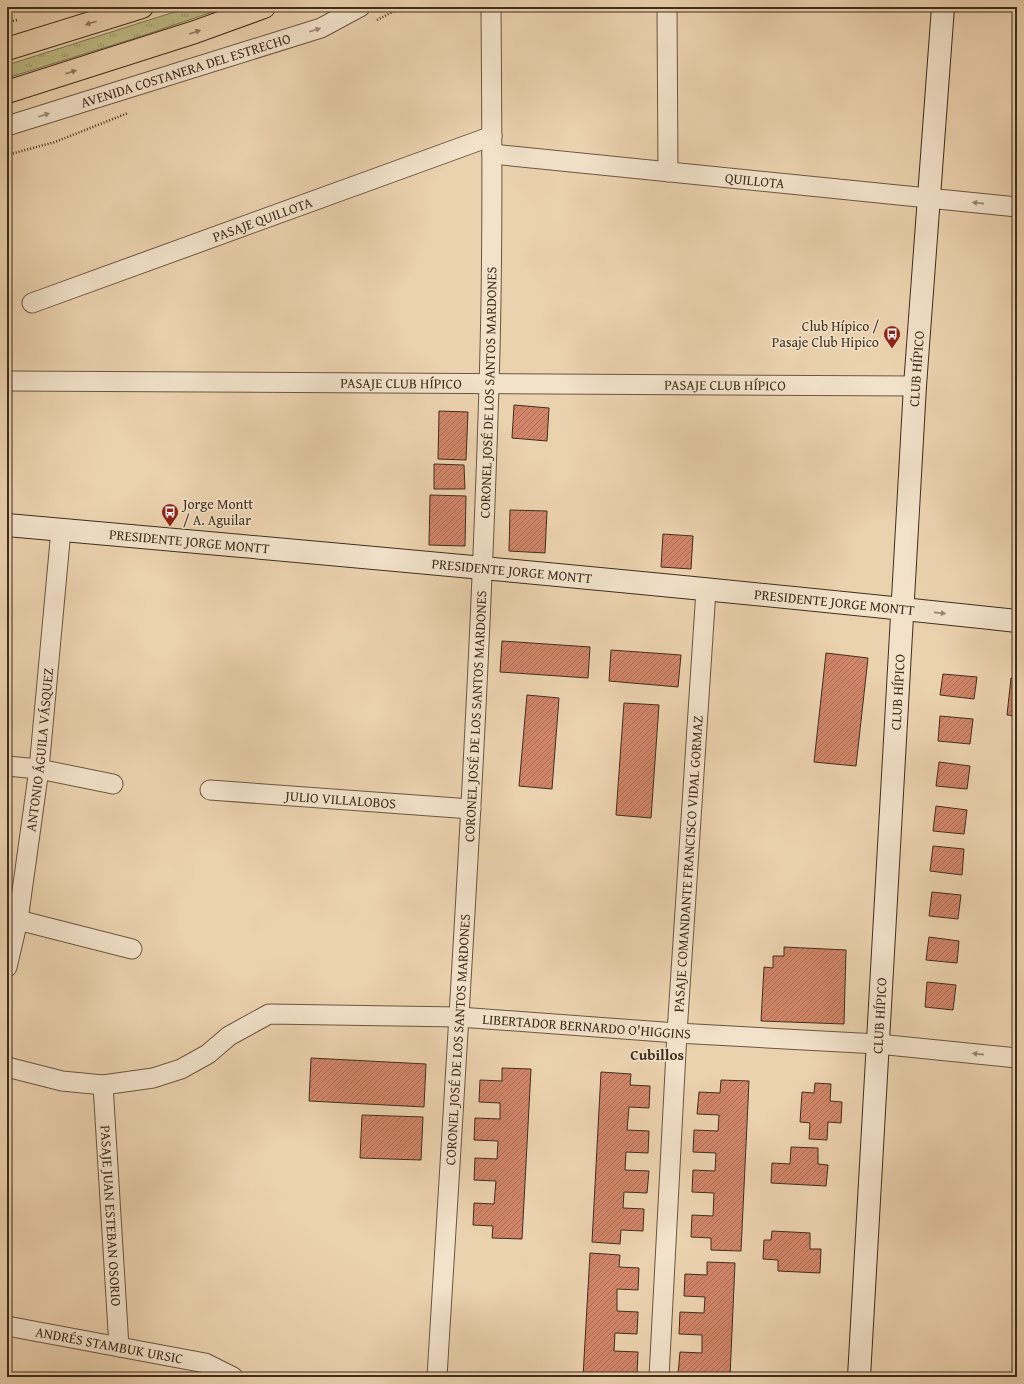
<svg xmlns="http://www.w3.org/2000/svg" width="1024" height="1384" font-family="'Gentium Book Plus',serif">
<defs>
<pattern id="grass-tufts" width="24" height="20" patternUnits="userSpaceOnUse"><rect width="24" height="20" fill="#beba85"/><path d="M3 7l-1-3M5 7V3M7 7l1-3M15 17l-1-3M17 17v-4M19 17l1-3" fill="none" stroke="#9c986c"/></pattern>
<pattern id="building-hatch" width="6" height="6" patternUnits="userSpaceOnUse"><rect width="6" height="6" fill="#d18569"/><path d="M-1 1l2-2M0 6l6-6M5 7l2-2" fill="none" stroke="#ab6d56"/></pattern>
</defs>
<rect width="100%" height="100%" fill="#ebd2ae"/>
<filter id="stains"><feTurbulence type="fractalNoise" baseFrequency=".005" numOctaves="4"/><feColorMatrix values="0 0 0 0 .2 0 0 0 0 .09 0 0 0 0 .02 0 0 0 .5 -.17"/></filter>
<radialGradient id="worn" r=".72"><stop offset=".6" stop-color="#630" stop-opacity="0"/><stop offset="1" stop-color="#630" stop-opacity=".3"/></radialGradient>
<path fill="url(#grass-tufts)" stroke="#807451" d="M190 7H227L142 36 7 78V65Z"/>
<path fill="url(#building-hatch)" stroke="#412d1d" d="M514 405 549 408 547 441 512 438Z
M439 411 468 412 466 460 438 459Z
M434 464 464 465 465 489H434Z
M430 495 466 496 465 546 429 545Z
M510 510 547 511 545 553 509 551Z
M663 534 693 536 691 569 661 567Z
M502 641 590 647 588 678 500 672Z
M611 650 681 655 678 687 609 681Z
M826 653 868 658 856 766 814 762Z
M943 674 977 677 974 699 940 695Z
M1011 678 1017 679V716L1007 715Z
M527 695 559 698 552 789 519 786Z
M624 703 659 705 651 818 616 815Z
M940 716 973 719 970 744 938 741Z
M939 762 970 766 967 789 936 786Z
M936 806 967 810 964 834 933 831Z
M933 846 964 849 962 875 930 871Z
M932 892 961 895 958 919 929 916Z
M929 937 959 941 957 963 926 960Z
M784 947 846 950 844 1024 761 1021 764 967 773 968V956H784Z
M927 982 956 985 953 1010 925 1007Z
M311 1058 426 1064 424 1107 309 1101Z
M502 1068 531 1069 522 1239 492 1238 493 1226 473 1225 474 1203 494 1204 496 1181 474 1180 475 1158 497 1159 498 1141 474 1140 475 1118 500 1119V1103L479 1102 480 1080 502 1081Z
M601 1072 631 1074 630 1085 650 1086 649 1108 629 1107 627 1130 649 1131 648 1153 626 1152 625 1170 649 1171 647 1193 624 1192 623 1208 644 1209 643 1231 621 1230 620 1244 592 1242Z
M721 1080 749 1081 741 1251 711 1250V1238L691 1237 692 1215 713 1216 714 1193 692 1192 693 1170 715 1171 716 1153 693 1152 694 1130 718 1131 719 1115 697 1114 699 1092 720 1093Z
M815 1083 831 1084 830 1101 842 1102 841 1123 828 1122 827 1140 809 1139 810 1123 800 1122 802 1092 814 1093Z
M362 1115 423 1117 421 1160 360 1158Z
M791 1147 818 1148V1164L828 1165 826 1186 771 1183 772 1163 790 1164Z
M772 1231 810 1233V1249H821L820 1273 778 1271V1260L763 1259 764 1240H771Z
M590 1253 620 1255 619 1267 639 1268 638 1290 617 1289V1311L638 1312 637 1334 615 1333 614 1351 638 1352 637 1374 612 1373V1377H583Z
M707 1262 735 1263 730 1377H700V1375L678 1374 680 1352 702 1353V1335L679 1334 680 1312 704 1313 705 1297 684 1296 685 1274 707 1275Z"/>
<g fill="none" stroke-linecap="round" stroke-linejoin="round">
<g stroke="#6c5641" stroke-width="21">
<g id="street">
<path d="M667 7 668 172"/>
<path id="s1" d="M7 126 321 28 360 7"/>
<path id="s2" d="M492 154 1017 207"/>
<path id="s3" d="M32 303 492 136"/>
<path id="s4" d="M7 381 915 386"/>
<path d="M7 766 39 769 113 784"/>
<path id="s5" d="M210 790 471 809"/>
<path d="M7 919 18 920 132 949"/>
<path id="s6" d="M7 967 18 920 39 769 61 530"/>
<path id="s7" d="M7 1067 62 1081 103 1085 153 1078 181 1069 208 1054 229 1036 269 1014 459 1017 677 1033 878 1044 1017 1058"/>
<path id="s8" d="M103 1085 119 1347"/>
<path id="s9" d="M7 1326 205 1363 233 1377"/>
<path id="s10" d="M437 1377C457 1047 479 717 489 386 493 260 492 133 491 7"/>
<path id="s11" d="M659 1377 677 1033 706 590"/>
</g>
</g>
<g stroke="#412d1d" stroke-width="24">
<g id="secondary">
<path id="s12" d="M7 525C344 555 681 585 1017 621"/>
<path id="s13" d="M859 1377 915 386 943 7"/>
</g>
</g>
<g stroke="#412d1d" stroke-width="24">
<path id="primary" d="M7 49 142 7
M7 92 195 32 264 7"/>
</g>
<path stroke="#412d1d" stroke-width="2.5" stroke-dasharray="1 2" stroke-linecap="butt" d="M377 20 402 7
M7 22 17 20
M7 155 55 142 128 113"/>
<use href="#street" stroke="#f2e2ca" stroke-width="19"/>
<use href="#secondary" stroke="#f2e2ca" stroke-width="22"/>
<use href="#primary" stroke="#ebd2ae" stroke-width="22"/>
</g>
<defs><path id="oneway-solid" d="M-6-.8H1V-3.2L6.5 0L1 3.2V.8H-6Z"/></defs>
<g fill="#8e775e">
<use href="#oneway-solid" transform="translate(91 23) rotate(163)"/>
<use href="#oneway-solid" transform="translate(195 32) rotate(-19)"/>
<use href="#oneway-solid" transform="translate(71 72) rotate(-18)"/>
</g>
<g fill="#9a8874">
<use href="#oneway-solid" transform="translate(315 30) rotate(-18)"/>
<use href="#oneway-solid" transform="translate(44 115) rotate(-17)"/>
<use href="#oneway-solid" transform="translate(978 203) rotate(-174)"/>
<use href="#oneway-solid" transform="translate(940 613) rotate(6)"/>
<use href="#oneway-solid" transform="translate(978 1054) rotate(-174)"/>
</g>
<defs>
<g id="bus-pin" transform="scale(0.9)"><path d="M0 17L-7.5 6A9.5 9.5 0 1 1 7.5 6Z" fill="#8f2418" stroke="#f2e2ca"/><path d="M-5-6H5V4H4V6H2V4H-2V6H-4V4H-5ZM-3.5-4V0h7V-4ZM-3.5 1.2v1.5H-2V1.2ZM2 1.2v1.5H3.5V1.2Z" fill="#fff"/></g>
</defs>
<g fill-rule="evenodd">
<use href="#bus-pin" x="892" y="334"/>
<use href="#bus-pin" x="170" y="512"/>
</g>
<g text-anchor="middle" stroke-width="3" stroke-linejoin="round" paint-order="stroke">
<g font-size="14" fill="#412d1d" stroke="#f2e2ca">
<text dy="5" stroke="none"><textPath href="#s1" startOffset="187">AVENIDA COSTANERA DEL ESTRECHO</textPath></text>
<text dy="5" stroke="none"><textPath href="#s2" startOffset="264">QUILLOTA</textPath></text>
<text dy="5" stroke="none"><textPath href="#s3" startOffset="245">PASAJE QUILLOTA</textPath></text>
<text dy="5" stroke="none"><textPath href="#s13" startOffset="1010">CLUB HÍPICO</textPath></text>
<text dy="5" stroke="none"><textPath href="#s4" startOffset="394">PASAJE CLUB HÍPICO</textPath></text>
<text dy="5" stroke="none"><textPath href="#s4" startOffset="718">PASAJE CLUB HÍPICO</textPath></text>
<text dy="5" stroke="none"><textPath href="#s10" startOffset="986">CORONEL JOSÉ DE LOS SANTOS MARDONES</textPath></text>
<text dy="5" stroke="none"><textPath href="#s12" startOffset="183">PRESIDENTE JORGE MONTT</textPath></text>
<text dy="5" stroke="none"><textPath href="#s12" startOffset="507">PRESIDENTE JORGE MONTT</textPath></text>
<text dy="5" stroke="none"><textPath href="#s12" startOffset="831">PRESIDENTE JORGE MONTT</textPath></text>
<text dy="5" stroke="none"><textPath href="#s13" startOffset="686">CLUB HÍPICO</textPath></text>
<text dy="5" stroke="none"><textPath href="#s10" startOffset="662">CORONEL JOSÉ DE LOS SANTOS MARDONES</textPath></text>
<text dy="5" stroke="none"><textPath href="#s6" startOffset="220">ANTONIO ÁGUILA VÁSQUEZ</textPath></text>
<text dy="5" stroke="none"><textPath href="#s5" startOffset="131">JULIO VILLALOBOS</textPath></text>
<text dy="5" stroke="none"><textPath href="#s11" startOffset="514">PASAJE COMANDANTE FRANCISCO VIDAL GORMAZ</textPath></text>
<text dy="5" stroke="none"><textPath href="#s13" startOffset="362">CLUB HÍPICO</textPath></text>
<text dy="5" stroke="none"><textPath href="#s7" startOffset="600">LIBERTADOR BERNARDO O'HIGGINS</textPath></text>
<text dy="5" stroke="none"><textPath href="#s10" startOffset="338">CORONEL JOSÉ DE LOS SANTOS MARDONES</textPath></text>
<text dy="5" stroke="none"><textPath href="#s8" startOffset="131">PASAJE JUAN ESTEBAN OSORIO</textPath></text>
<text dy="5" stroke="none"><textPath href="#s9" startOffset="104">ANDRÉS STAMBUK URSIC</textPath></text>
</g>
<g font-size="14" fill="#412d1d" stroke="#f2e2ca" text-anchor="end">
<text x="879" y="331">Club Hípico /<tspan x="879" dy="16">Pasaje Club Hipico</tspan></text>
<text x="183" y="509" text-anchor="start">Jorge Montt<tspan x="183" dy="16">/ A. Aguilar</tspan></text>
</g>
<g font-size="15" font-weight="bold" fill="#412d1d" stroke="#f2e2ca">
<text x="657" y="1060">Cubillos</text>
</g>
</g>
<rect width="1024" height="1384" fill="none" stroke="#ebd2ae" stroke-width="24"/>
<rect x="8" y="8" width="1008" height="1368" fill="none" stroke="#412d1d" stroke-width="2"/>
<rect x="12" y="12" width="1000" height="1360" fill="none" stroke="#412d1d"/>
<rect width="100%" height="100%" filter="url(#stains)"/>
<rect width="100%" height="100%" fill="url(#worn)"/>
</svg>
